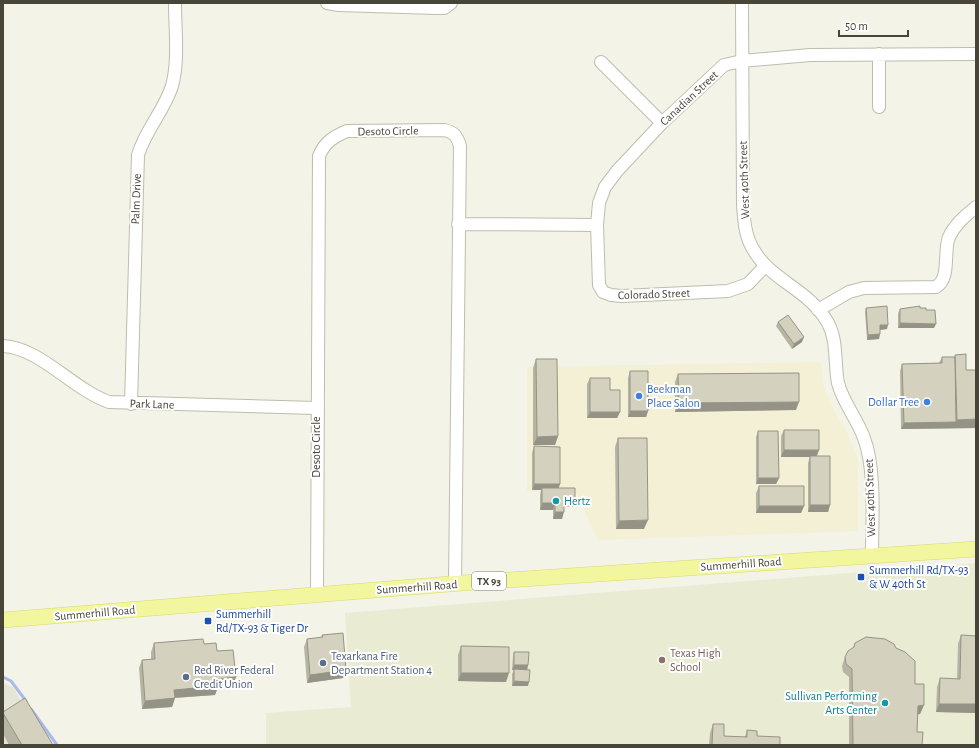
<svg xmlns="http://www.w3.org/2000/svg" width="979" height="748" font-family="'Alegreya Sans',sans-serif">
<rect width="100%" height="100%" fill="#f3f3e8"/>
<path fill="#e6e6d7" d="M3 683 13 687 47 745H3Z"/>
<path fill="#f3f0d5" d="M821 362 824 387 835 413 845 428 856 453 858 462V531L598 540 575 491 527 492V367Z"/>
<path fill="#eaebd3" d="M976 563V745H266V713L351 707 345 613Z"/>
<g fill="none" stroke-linecap="round" stroke-linejoin="round">
<path stroke="#aabbeb" stroke-width="3" d="M3 677 11 681 26 701
M31 709 57 745"/>
<g stroke="#bebdac" stroke-width="14">
<path id="minor" d="M327 3 339 5 436 8H444L451 3
M742 3 743 205C744 220 745 236 753 249 771 281 809 289 828 323 838 342 834 363 838 383 843 403 857 418 864 438 876 470 872 521 872 555
M879 54V107
M601 62 662 123
M458 224 597 225
M765 266 748 284 728 291 622 296 611 295 603 292 599 285 597 225 599 203 605 187 617 171 662 123 724 65 742 61 810 55 976 54
M818 310 849 292 864 288 936 287C951 278 943 252 949 237 955 224 965 216 976 207
M3 346C41 348 72 389 109 402L316 408
M131 404 138 155C146 129 164 111 172 86 179 61 175 29 175 3
M317 594 319 156C325 142 333 137 347 131L444 130C454 132 457 136 460 146L455 584"/>
</g>
<g stroke="#d7da6f" stroke-width="16">
<path id="major" d="M3 620 462 583 976 549"/>
</g>
<use href="#minor" stroke="#fff" stroke-width="12"/>
<use href="#major" stroke="#f2f69e" stroke-width="15"/>
</g>
<path fill="#b6b5a4" d="M866 308 887 329 880 330 879 339 867 340 865 312Z
M920 308 926 310 934 328H898V313L900 309Z
M778 322 802 342 792 349 776 326Z
M955 355 966 370H976V428L901 429 900 371 902 364 939 363 942 357H955Z
M536 359 558 436 555 445H533V368Z
M630 371 648 411 646 417H628V378Z
M678 374 796 410 675 412V382Z
M590 378 610 390 620 412 617 418H587V384Z
M784 430 819 450 817 456 830 505 828 512H808V463L810 457H781V436Z
M758 431 779 478 776 484H756V437Z
M618 438 644 529H616L615 447Z
M534 446 560 484 558 488 575 501 573 507H564L562 519H553V510H540V495L541 490H532V453Z
M759 486 804 506 801 513H756V493Z
M322 635 346 670 343 678 307 683 304 647 307 639 321 638Z
M961 635 976 713 936 712 937 687 940 678 957 679 958 644Z
M154 643 204 644 217 651 236 677 232 686 218 687 215 695 175 698 172 707 142 709 139 668 142 660 151 659V652Z
M855 643 896 648 915 684 924 705 920 714H918L917 732 922 745H849V677L843 672 842 666 845 657 853 648Z
M461 646 506 682 458 681V655Z
M514 652 528 665 527 670 528 686H512V674L514 670H512L513 656Z
M3 712 53 745H9L3 734Z
M713 724 724 736 745 737 747 730 757 736 780 745H709L710 733Z"/>
<path fill="#949386" d="M900 323 936 324 934 328H898Z
M880 325H888L887 329 878 330Z
M880 334 879 339 867 340 868 335Z
M804 337 802 342 792 349 794 344Z
M799 402 796 410 675 412 679 403Z
M630 411H648L646 417H628Z
M590 412H620L617 418H587Z
M976 419V428L901 429 904 423 956 422 957 420Z
M558 436 555 445H533L537 437Z
M784 450H819L816 457H781Z
M758 478H779L776 484H756Z
M534 484H560L558 490 542 488 541 490H532Z
M564 501H575L573 507H562Z
M542 503H555L553 510H540Z
M810 505H830L828 512H808Z
M759 506H804L801 513H756Z
M555 512H564L562 519H553Z
M648 520 644 529H616L619 521Z
M514 665H528L527 670H512Z
M346 670 343 678 307 683 310 675Z
M461 673H509L506 682 458 681Z
M236 677 232 686 218 687 215 695 171 698 174 690 218 679Z
M514 681 529 682 528 686H512Z
M175 698 172 707 142 709 145 701Z
M939 704H976V713L936 712Z
M924 705 920 714 915 715 918 706Z"/>
<path fill="#d4d2bf" stroke="#949386" d="M887 306 888 325H880V334L868 335 866 308Z
M920 306V308H926V310H935L936 324 900 323V309Z
M788 315 804 337 794 344 778 322Z
M966 354V370H976V419L957 420 955 355Z
M942 357H955L956 422 904 423 902 364 942 363Z
M536 359H557L558 436 537 437Z
M630 371H648V411H630Z
M799 373V402L679 403 678 374Z
M590 378H610V390H620V412H590Z
M784 430H819V450H784Z
M758 431H778L779 478H758Z
M618 438H647L648 520 619 521Z
M534 446 560 447V484H534Z
M810 456H830V505H810Z
M759 486H804V506H759Z
M542 488H575V501H564V512H555V503H542Z
M343 633 346 670 310 675 307 639 323 637 322 635Z
M961 635 976 636V704H939L940 678 960 679Z
M866 637 885 639 894 644 896 648 905 652 915 661V684H924V705L918 706 917 732H923L922 745H853L852 669 846 664 845 657 848 651 854 647 855 643Z
M203 639 204 644 216 643 217 651 233 650 236 677 218 679V686L174 690 175 698 145 701 142 660 155 659 154 643Z
M461 646 509 647V673H461Z
M514 652H529L528 665H514Z
M514 669 530 670 529 682 514 681Z
M25 698 53 745H22L3 713V712Z
M713 724H724V736L747 737V730L757 731V736L780 737V745H712Z"/>
<g fill="#3f7fe0" stroke="#fff" stroke-width="1.5">
<circle cx="639" cy="396" r="4"/>
<circle cx="927" cy="402" r="4"/>
</g>
<g fill="#0f9aa8" stroke="#fff" stroke-width="1.5">
<circle cx="556" cy="501" r="4"/>
<circle cx="885" cy="703" r="4"/>
</g>
<g fill="#1a4fb4" stroke="#fff" stroke-width="1.5">
<rect x="857" y="573" width="8" height="8" rx="2"/>
<rect x="204" y="617" width="8" height="8" rx="2"/>
</g>
<circle fill="#8d6e63" stroke="#fff" stroke-width="1.5" cx="662" cy="660" r="4"/>
<g fill="#5c6f8a" stroke="#fff" stroke-width="1.5">
<circle cx="323" cy="663" r="4"/>
<circle cx="186" cy="677" r="4"/>
</g>
<g text-anchor="middle" stroke-width="4" stroke-linejoin="round" paint-order="stroke">
<rect fill="#fff" stroke="#7e7d74" stroke-width="1" x="472" y="572" width="34" height="18" rx="3"/>
<g font-size="11" font-weight="bold" fill="#464538">
<text x="489" y="585">TX 93</text>
</g>
<g font-size="12" fill="#464538" stroke="#fff">
<text transform="translate(689 98) rotate(-43)" y="4">Canadian Street</text>
<text transform="translate(388 131) rotate(-1)" y="4">Desoto Circle</text>
<text transform="translate(744 180) rotate(-92)" y="4">West 40th Street</text>
<text transform="translate(136 199) rotate(-88)" y="4">Palm Drive</text>
<text transform="translate(654 294) rotate(-2)" y="4">Colorado Street</text>
<text transform="translate(152 404) rotate(2)" y="4">Park Lane</text>
<text transform="translate(316 447) rotate(-90)" y="4">Desoto Circle</text>
<text transform="translate(870 498) rotate(-92)" y="4">West 40th Street</text>
<text transform="translate(741 564) rotate(-4)" y="4">Summerhill Road</text>
<text transform="translate(417 587) rotate(-4)" y="4">Summerhill Road</text>
<text transform="translate(95 613) rotate(-5)" y="4">Summerhill Road</text>
</g>
<g font-size="12" fill="#366cbe" stroke="#fff" text-anchor="start">
<text x="647" y="393">Beekman<tspan x="647" dy="14">Place Salon</tspan></text>
<text x="919" y="406" text-anchor="end">Dollar Tree</text>
</g>
<g font-size="12" fill="#0d838f" stroke="#fff" text-anchor="start">
<text x="564" y="505">Hertz</text>
<text x="877" y="700" text-anchor="end">Sullivan Performing<tspan x="877" dy="14">Arts Center</tspan></text>
</g>
<g font-size="12" fill="#164399" stroke="#fff" text-anchor="start">
<text x="869" y="574">Summerhill Rd/TX-93<tspan x="869" dy="14">&amp; W 40th St</tspan></text>
<text x="216" y="618">Summerhill<tspan x="216" dy="14">Rd/TX-93 &amp; Tiger Dr</tspan></text>
</g>
<g font-size="12" fill="#785e54" stroke="#fff" text-anchor="start">
<text x="670" y="657">Texas High<tspan x="670" dy="14">School</tspan></text>
</g>
<g font-size="12" fill="#4e5e75" stroke="#fff" text-anchor="start">
<text x="331" y="660">Texarkana Fire<tspan x="331" dy="14">Department Station 4</tspan></text>
<text x="194" y="674">Red River Federal<tspan x="194" dy="14">Credit Union</tspan></text>
</g>
</g>
<rect width="979" height="748" fill="none" stroke="#464538" stroke-width="8"/>
<path d="M839 30v6h69v-6" fill="none" stroke="#464538" stroke-width="2"/>
<text x="845" y="30" font-size="12" fill="#464538" stroke="#ffffff" stroke-width="3" paint-order="stroke">50 m</text>
</svg>
